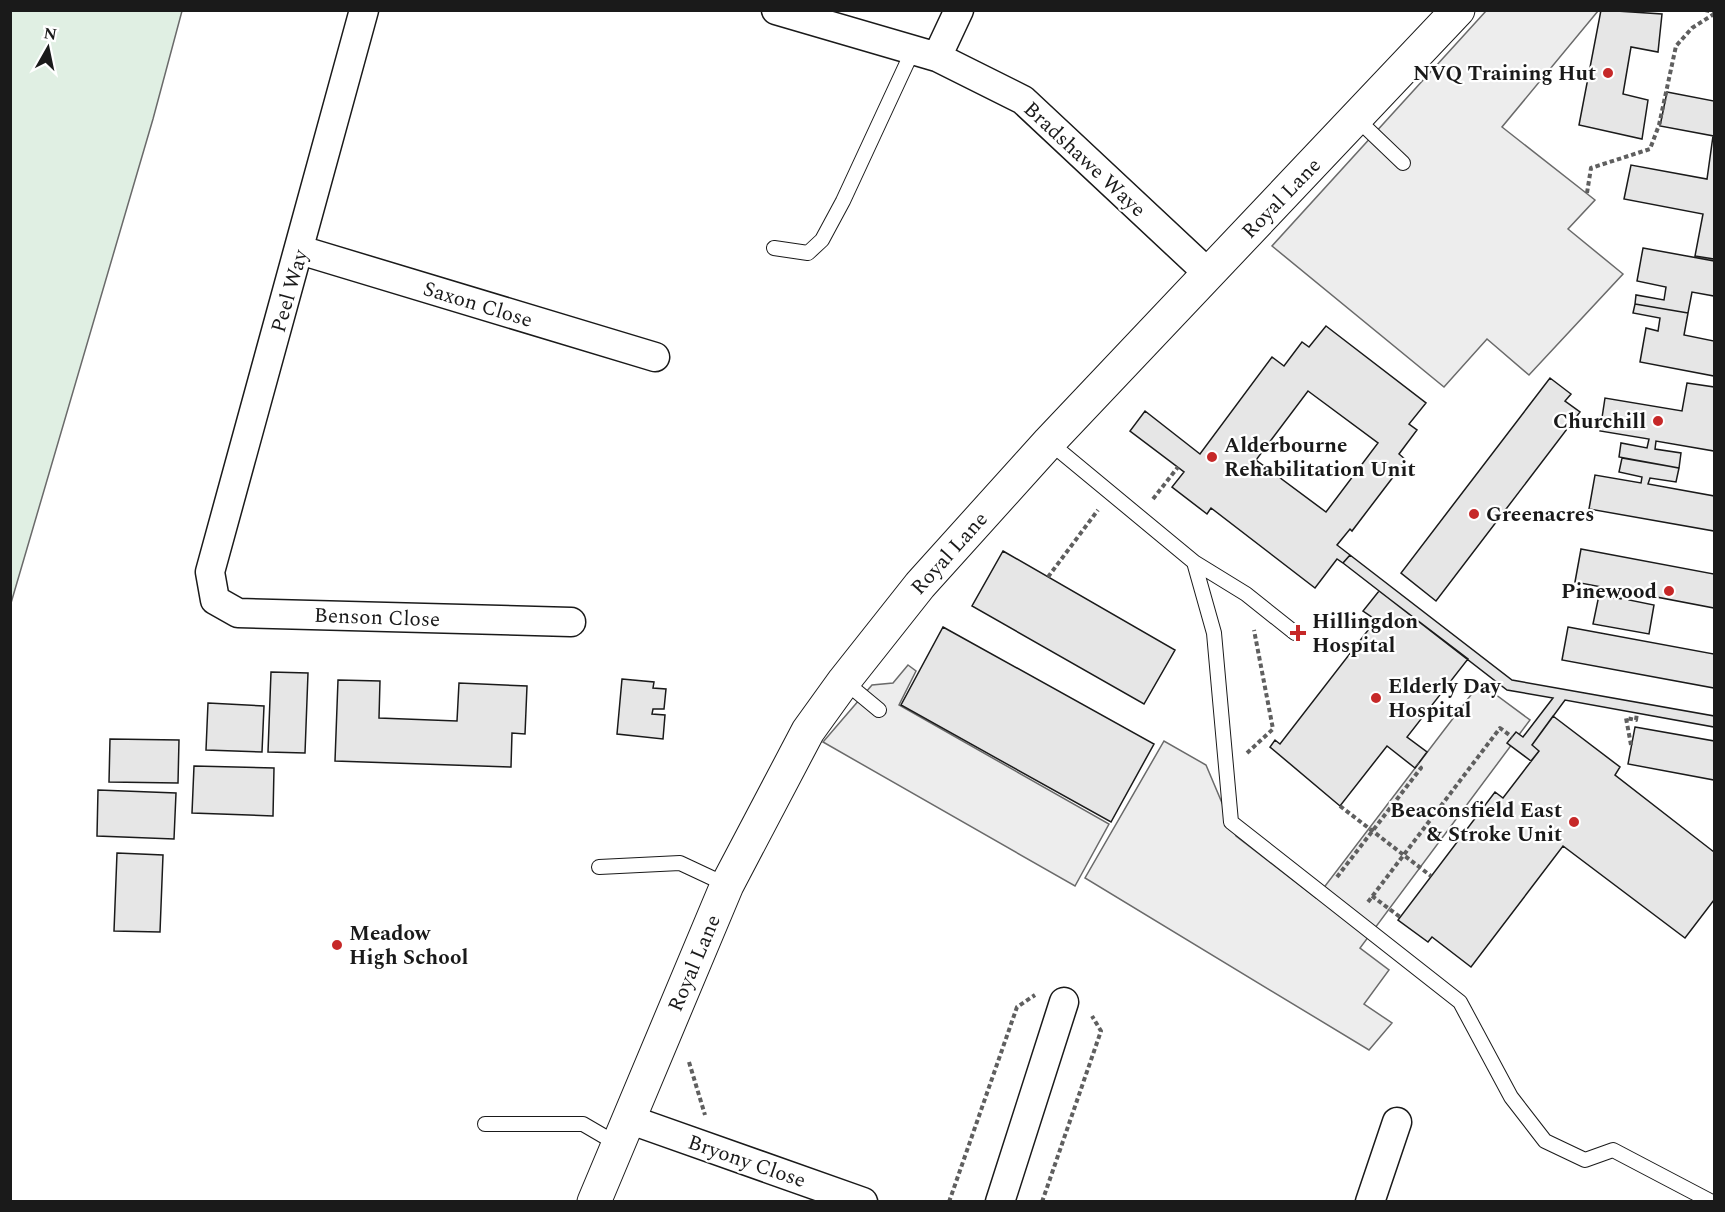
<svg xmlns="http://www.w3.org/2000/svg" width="1725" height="1212" font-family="Spectral,serif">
<rect width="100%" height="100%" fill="#fff"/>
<path fill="#e0efe3" stroke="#6a6a6a" stroke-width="1.5" d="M11 10 182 11 153 119 11 603Z"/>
<path fill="#ededed" stroke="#6a6a6a" stroke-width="1.5" d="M1486 11H1598L1502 127 1595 200 1568 229 1623 274 1529 375 1487 339 1444 387 1272 246Z
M908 665 916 671 899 705 1109 824 1075 886 823 742 872 685 893 683Z
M1480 683 1530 720 1360 948 1389 970 1364 1004 1392 1023 1369 1050 1085 878 1164 741 1206 765 1236 836 1316 898Z"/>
<path fill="#e6e6e6" stroke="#1a1a1a" stroke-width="1.5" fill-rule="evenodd" d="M1601 10 1662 14 1658 52 1631 47 1623 94 1648 100 1642 139 1579 125Z
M1667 92 1714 101V136L1660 126Z
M1713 136H1714V259L1695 256 1703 214 1624 199 1631 165 1707 179Z
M1643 248 1714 261V296L1692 292 1688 313 1635 304 1636 295 1664 300 1666 287 1637 281Z
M1635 304 1688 313 1684 335 1714 341V376L1640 362 1646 328 1658 331 1660 318 1633 313Z
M1326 326 1426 403 1409 424 1417 430 1399 454 1406 460 1352 531 1350 529 1337 545 1350 555 1343 563 1337 559 1315 588 1211 508 1207 514 1172 487 1184 472 1130 431 1145 411 1200 454 1272 357 1284 366 1302 342 1309 347ZM1308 391 1378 443 1326 512 1256 460Z
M1550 378 1571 394 1565 401 1580 412 1436 601 1401 573Z
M1687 383 1714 387V451L1656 441 1655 449 1681 453 1679 468 1619 457 1621 443 1647 448 1649 439 1600 431 1605 398 1682 411Z
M1622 458 1679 468 1676 482 1650 478 1648 484 1714 496V531L1589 509 1595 475 1641 483 1642 477 1619 472Z
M1581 549 1714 574V608L1630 592 1629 600 1654 605 1649 634 1593 624 1599 595 1621 599 1623 591 1575 582Z
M1003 551 1175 650 1144 704 972 606Z
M1350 555 1512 680 1714 716V727L1565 700 1532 745 1539 751 1531 761 1507 743 1516 732 1523 737 1553 698 1507 690 1343 563Z
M1379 591 1468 659 1407 737 1427 752 1415 768 1387 746 1340 806 1270 747 1275 740 1280 744 1376 620 1363 611Z
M943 627 1154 744 1111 822 901 705Z
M1568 627 1714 654V688L1562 660Z
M271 672 308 673 305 753 268 752Z
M622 679 654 682 653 688 666 689 664 709H653L652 714 665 715 663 739 617 734Z
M338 680 380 681 379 718 457 721 459 683 527 686 525 734 512 733 511 767 335 761Z
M208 703 264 706 262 752 206 750Z
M1553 716 1620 767 1615 775 1714 852V900L1685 938 1563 846 1471 967 1432 937 1428 942 1398 920 1495 792 1503 798 1539 751 1532 745Z
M1635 727 1714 741V780L1628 764Z
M110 739 179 740 178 783 109 782Z
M194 766 274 768 273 816 192 813Z
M98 790 176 793 174 839 97 836Z
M117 853 163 855 160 932 114 931Z"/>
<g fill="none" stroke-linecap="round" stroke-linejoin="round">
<g stroke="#1a1a1a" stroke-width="16">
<path id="service" d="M1357 119 1403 163
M774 248 808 253 822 240 843 201 913 50
M1049 442 1194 562 1214 633 1231 822 1460 1002 1511 1097 1545 1141 1585 1160 1613 1150 1712 1202
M1194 562 1246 594 1295 633
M844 681 879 710
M599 867 680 863 727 885
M485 1124H583L619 1145"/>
</g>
<g stroke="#1a1a1a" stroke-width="31">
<path id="minor" d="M364 10 210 572 215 600 238 613 571 622
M776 10 937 57 1023 100 1209 274
M937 57 959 10
M300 250 655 357
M631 1120 863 1202
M1000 1202 1064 1002
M1370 1202 1397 1122"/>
</g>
<g stroke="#1a1a1a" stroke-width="35">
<path id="tertiary" d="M594 1202 727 885 808 731 844 681 920 585 1049 442 1458 10"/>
</g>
<path stroke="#5f5f5f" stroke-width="4" stroke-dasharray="4.5 3" stroke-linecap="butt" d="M1705 10 1714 12
M1587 193 1591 168 1650 149 1659 125 1676 46 1692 28 1714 14
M1153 499 1178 467
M1048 577 1098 510
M1631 745 1626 718 1636 720 1637 713
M1247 753 1273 729 1254 630
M1340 806 1431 876
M1337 877 1421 768 1417 764
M1372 896 1400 917
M1368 902 1500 728 1512 737
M689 1062 705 1115
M949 1202 1017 1007 1035 995
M1042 1202 1101 1031 1092 1016"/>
<use href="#service" stroke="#fff" stroke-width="14"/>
<use href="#minor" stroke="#fff" stroke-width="28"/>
<use href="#tertiary" stroke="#fff" stroke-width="33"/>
</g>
<g fill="#c62828" stroke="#fff" stroke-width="2">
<circle cx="1608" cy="73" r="6"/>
<circle cx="1658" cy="421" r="6"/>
<circle cx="1212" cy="457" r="6"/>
<circle cx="1474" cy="514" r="6"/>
<circle cx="1669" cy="591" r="6"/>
<path d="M1295 624h6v6h6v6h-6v6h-6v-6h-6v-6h6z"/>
<circle cx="1376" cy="698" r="6"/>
<circle cx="1574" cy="822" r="6"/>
<circle cx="337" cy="945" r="6"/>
</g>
<g text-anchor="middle" stroke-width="4.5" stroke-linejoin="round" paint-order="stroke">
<g font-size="21" font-weight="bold" fill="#1a1a1a" stroke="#fff" text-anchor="start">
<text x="1596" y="80" text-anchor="end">NVQ Training Hut</text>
<text x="1646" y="428" text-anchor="end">Churchill</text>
<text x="1224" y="452">Alderbourne<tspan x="1224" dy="24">Rehabilitation Unit</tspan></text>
<text x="1486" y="521">Greenacres</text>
<text x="1657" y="598" text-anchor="end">Pinewood</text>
<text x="1312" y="628">Hillingdon<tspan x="1312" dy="24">Hospital</tspan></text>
<text x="1388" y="693">Elderly Day<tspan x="1388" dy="24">Hospital</tspan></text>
<text x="1562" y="817" text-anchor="end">Beaconsfield East<tspan x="1562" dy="24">&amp; Stroke Unit</tspan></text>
<text x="349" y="940">Meadow<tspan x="349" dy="24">High School</tspan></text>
</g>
<g font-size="21" fill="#1a1a1a" stroke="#fff">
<text transform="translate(1085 159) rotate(43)" y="7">Bradshawe Waye</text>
<text transform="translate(1281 198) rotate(-46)" y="7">Royal Lane</text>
<text transform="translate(289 291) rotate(-74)" y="7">Peel Way</text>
<text transform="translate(478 304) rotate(17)" y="7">Saxon Close</text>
<text transform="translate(949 553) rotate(-48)" y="7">Royal Lane</text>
<text transform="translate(377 617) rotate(2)" y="7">Benson Close</text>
<text transform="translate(694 963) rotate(-67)" y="7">Royal Lane</text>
<text transform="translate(747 1161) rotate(19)" y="7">Bryony Close</text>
</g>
</g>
<rect width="1725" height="1212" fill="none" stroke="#1a1a1a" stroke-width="24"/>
<g transform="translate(48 48) rotate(9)" stroke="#ffffff" stroke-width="4.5" paint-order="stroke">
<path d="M0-4.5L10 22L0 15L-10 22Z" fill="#1a1a1a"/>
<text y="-9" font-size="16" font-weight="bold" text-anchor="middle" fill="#1a1a1a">N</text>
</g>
</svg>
